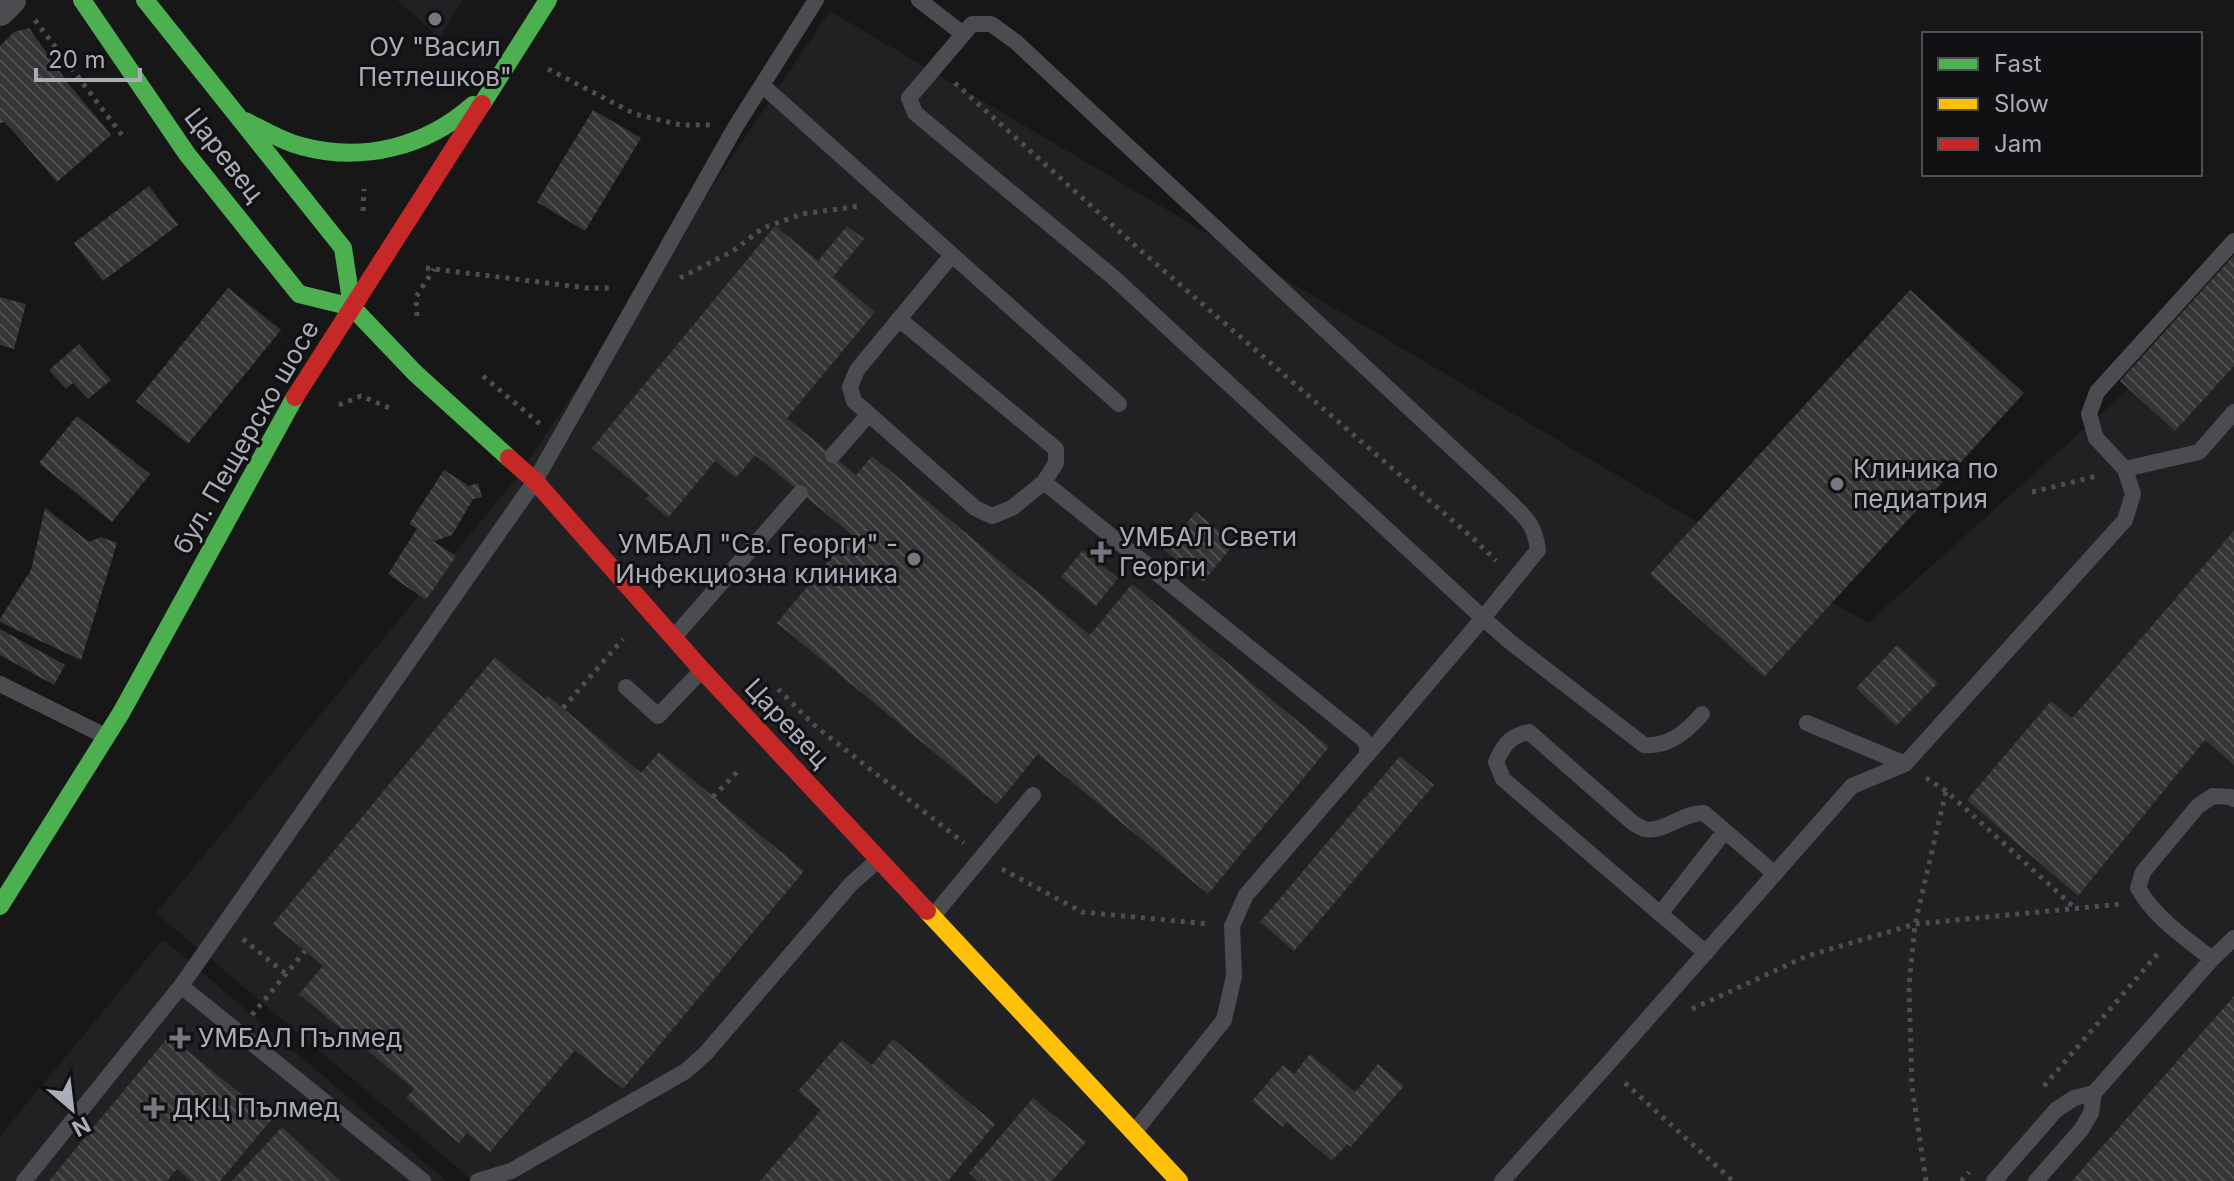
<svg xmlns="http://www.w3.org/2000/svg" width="2234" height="1181" font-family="Inter,sans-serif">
<defs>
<pattern id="building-back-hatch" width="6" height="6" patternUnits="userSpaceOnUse" patternTransform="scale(2)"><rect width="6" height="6" fill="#353536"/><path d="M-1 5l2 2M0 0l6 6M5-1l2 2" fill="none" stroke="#4f5051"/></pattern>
</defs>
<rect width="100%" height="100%" fill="#171717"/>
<path fill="#212123" d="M397 0H463L440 38Z
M830 11 1868 623 2234 294V1181H473L156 913 515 480Z
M163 939 446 1181H0V1136Z"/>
<path fill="url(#building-back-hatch)" d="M29 28 68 83 111 135 57 182 14 132 4 122 0 123V46L14 32Z
M593 110 641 138 585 231 537 202Z
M149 186 178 225 103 281 74 243Z
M775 226 818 261 847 226 864 239 833 277 875 312 787 418 856 475 872 456 1090 635 1132 584 1329 747 1208 894 1038 754 997 804 777 623 851 534 755 455 736 478 715 461 668 518 646 499 649 495 592 448Z
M2234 255V366L2175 431 2120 381Z
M228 288 281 330 188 444 136 401Z
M1910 290 2024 393 1764 677 1650 574Z
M0 297 26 304 14 349 0 345Z
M79 344 111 380 88 399 73 383 66 389 49 370Z
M77 416 150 474 112 522 39 463Z
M444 470 469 486 478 483 482 497 473 499 452 535 435 541 424 535 456 556 426 600 388 574 417 529 409 524Z
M45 508 89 542 101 537 117 543 81 660 0 622V619L31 570Z
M1196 512 1234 544 1203 582 1164 550Z
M2234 531V765L2205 740 2078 896 1967 800 2051 701 2072 718Z
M1083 550 1118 578 1096 606 1061 577Z
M0 629 65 665 54 685 0 655Z
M1897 645 1938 683 1896 726 1856 688Z
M495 657 545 699 548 696 641 773 659 752 804 871 623 1089 575 1050 490 1152 467 1133 459 1143 406 1098 414 1089 299 994 323 966 273 924Z
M1400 756 1434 785 1294 951 1260 922Z
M2234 996V1181H2072Z
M169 1036 272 1119 220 1181H191L177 1169 167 1181H49Z
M893 1039 995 1124 948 1181H760L821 1110 798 1091 842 1040 872 1065Z
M1310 1054 1355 1092 1378 1064 1404 1086 1351 1147 1347 1144 1332 1161 1287 1122 1283 1127 1252 1101 1283 1065 1294 1074Z
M1033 1098 1086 1142 1052 1181H978L969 1173Z
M282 1127 340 1181H232Z"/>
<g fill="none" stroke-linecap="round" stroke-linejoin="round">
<path stroke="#4d4e52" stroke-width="5" stroke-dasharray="4 6" stroke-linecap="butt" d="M35 20 125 139
M548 69 635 114 681 125H710
M955 83 1140 250 1475 540 1496 561
M363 211 364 189
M426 268 587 288H615
M680 278 733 251 763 228 802 214 860 206
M417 316 416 297 434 269
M483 376 540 424
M339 405 361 396 392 409
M2032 492 2097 476
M778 689 814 725 964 843
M563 708 623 639
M1926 778 1946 791 2075 908
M713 797 740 769
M1002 869 1082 912 1209 924
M243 939 286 974
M1692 1009 1807 956 1915 924 2121 904
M252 1015 305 951
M1625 1083 1733 1181
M2044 1086 2160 951
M1926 1181 1912 1087 1909 986 1915 924 1946 791
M1961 1181 1969 1172"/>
<path stroke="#4b4c50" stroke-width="16" d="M919 0 963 34
M972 24H991L1016 42 1508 500C1526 519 1534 522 1538 550L1483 618 1113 277 915 113 909 98Z
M762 85 1119 404
M952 255 857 370 850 387 854 401 975 508 992 516 1012 508 1044 482 1363 739 1367 746V755L1246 895 1232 926 1234 976 1224 1020 1135 1131
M899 319 1056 449V463L1044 482
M833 455 869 414
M2125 469 2199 452 2234 412
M674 637 800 493
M0 684 105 736
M626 687 658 716 701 671
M1807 723 1905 764
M1367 755 1483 618 1509 641 1644 745C1669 747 1686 732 1702 714
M1660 914 1725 831
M934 915 1033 795
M1706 953 1503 779 1496 762C1504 744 1510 736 1529 732L1633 823C1635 824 1643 829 1645 829 1663 833 1684 812 1704 813L1775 874
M2212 959C2185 938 2155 918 2138 888L2143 872 2198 806 2213 796 2231 797 2234 799
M24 1181 181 986
M423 1181 181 986 535 481 736 126 816 0
M478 1181 511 1171 686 1071 706 1053 851 884 878 860
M1502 1181 1606 1066 1852 786 1905 764 2125 520 2133 494 2125 469 2096 438 2089 414 2097 392 2234 241
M1994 1181 2056 1110 2074 1098 2094 1093
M2036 1181 2081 1130 2091 1113 2094 1093 2212 959 2234 938"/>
<path stroke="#4b4c50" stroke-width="30" d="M0 11 11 0"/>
<path stroke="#4caf50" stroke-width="18" d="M82 0 187 154 299 294 352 307 415 373 509 458
M145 0 343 248 352 307
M482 104 548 0
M245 121C264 130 281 141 301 146 362 163 426 147 473 105
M0 906 121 713 295 397"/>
<path stroke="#ffc107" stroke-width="18" d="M927 911 1179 1181"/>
<path stroke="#c62828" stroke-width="18" d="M295 397 482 104
M509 458 535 481 702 670 927 911"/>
</g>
<g fill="#757880" stroke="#111113" stroke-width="3">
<circle cx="435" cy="19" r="8"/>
<circle cx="1837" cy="484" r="8"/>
<path d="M1097 540h8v8h8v8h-8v8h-8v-8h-8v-8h8z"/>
<circle cx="914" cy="559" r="8"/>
<path d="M176 1026h8v8h8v8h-8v8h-8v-8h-8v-8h8z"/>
<path d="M150 1096h8v8h8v8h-8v8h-8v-8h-8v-8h8z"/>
</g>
<g text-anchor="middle" stroke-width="6" stroke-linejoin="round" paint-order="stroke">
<g font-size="26" fill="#a8adb8" stroke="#111113" text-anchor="start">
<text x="435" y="56" text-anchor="middle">ОУ "Васил<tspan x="435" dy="30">Петлешков"</tspan></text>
<text x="1853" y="478">Клиника по<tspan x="1853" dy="30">педиатрия</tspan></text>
<text x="1119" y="546">УМБАЛ Свети<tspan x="1119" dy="30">Георги</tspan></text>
<text x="898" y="553" text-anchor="end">УМБАЛ "Св. Георги" -<tspan x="898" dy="30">Инфекциозна клиника</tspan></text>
<text x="198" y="1047">УМБАЛ Пълмед</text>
<text x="172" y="1117">ДКЦ Пълмед</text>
</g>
<g font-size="26" fill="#a8adb8" stroke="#111113">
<text transform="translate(224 155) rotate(52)" y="9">Царевец</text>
<text transform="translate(246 437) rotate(-60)" y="9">бул. Пещерско шосе</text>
<text transform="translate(787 723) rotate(47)" y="9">Царевец</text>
</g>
</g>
<rect x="1922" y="32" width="280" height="144" fill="#111113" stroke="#4d4f55" stroke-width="2"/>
<rect x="1938" y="58" width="40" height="12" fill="#4caf50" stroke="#4d4f55" stroke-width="2"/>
<text x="1994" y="72" font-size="24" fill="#a8adb8">Fast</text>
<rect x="1938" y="98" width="40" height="12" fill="#ffc107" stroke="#4d4f55" stroke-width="2"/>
<text x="1994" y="112" font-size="24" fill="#a8adb8">Slow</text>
<rect x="1938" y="138" width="40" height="12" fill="#c62828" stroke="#4d4f55" stroke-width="2"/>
<text x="1994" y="152" font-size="24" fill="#a8adb8">Jam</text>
<g transform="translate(72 1109) rotate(152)" stroke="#111113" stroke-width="6" paint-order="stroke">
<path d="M0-6L14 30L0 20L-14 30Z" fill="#a8adb8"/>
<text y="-12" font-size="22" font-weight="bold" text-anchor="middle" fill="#a8adb8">N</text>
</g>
<path d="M36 68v12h104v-12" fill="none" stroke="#a8adb8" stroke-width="4"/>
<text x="48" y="68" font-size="24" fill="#a8adb8" stroke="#111113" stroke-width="6" paint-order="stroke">20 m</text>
</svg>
